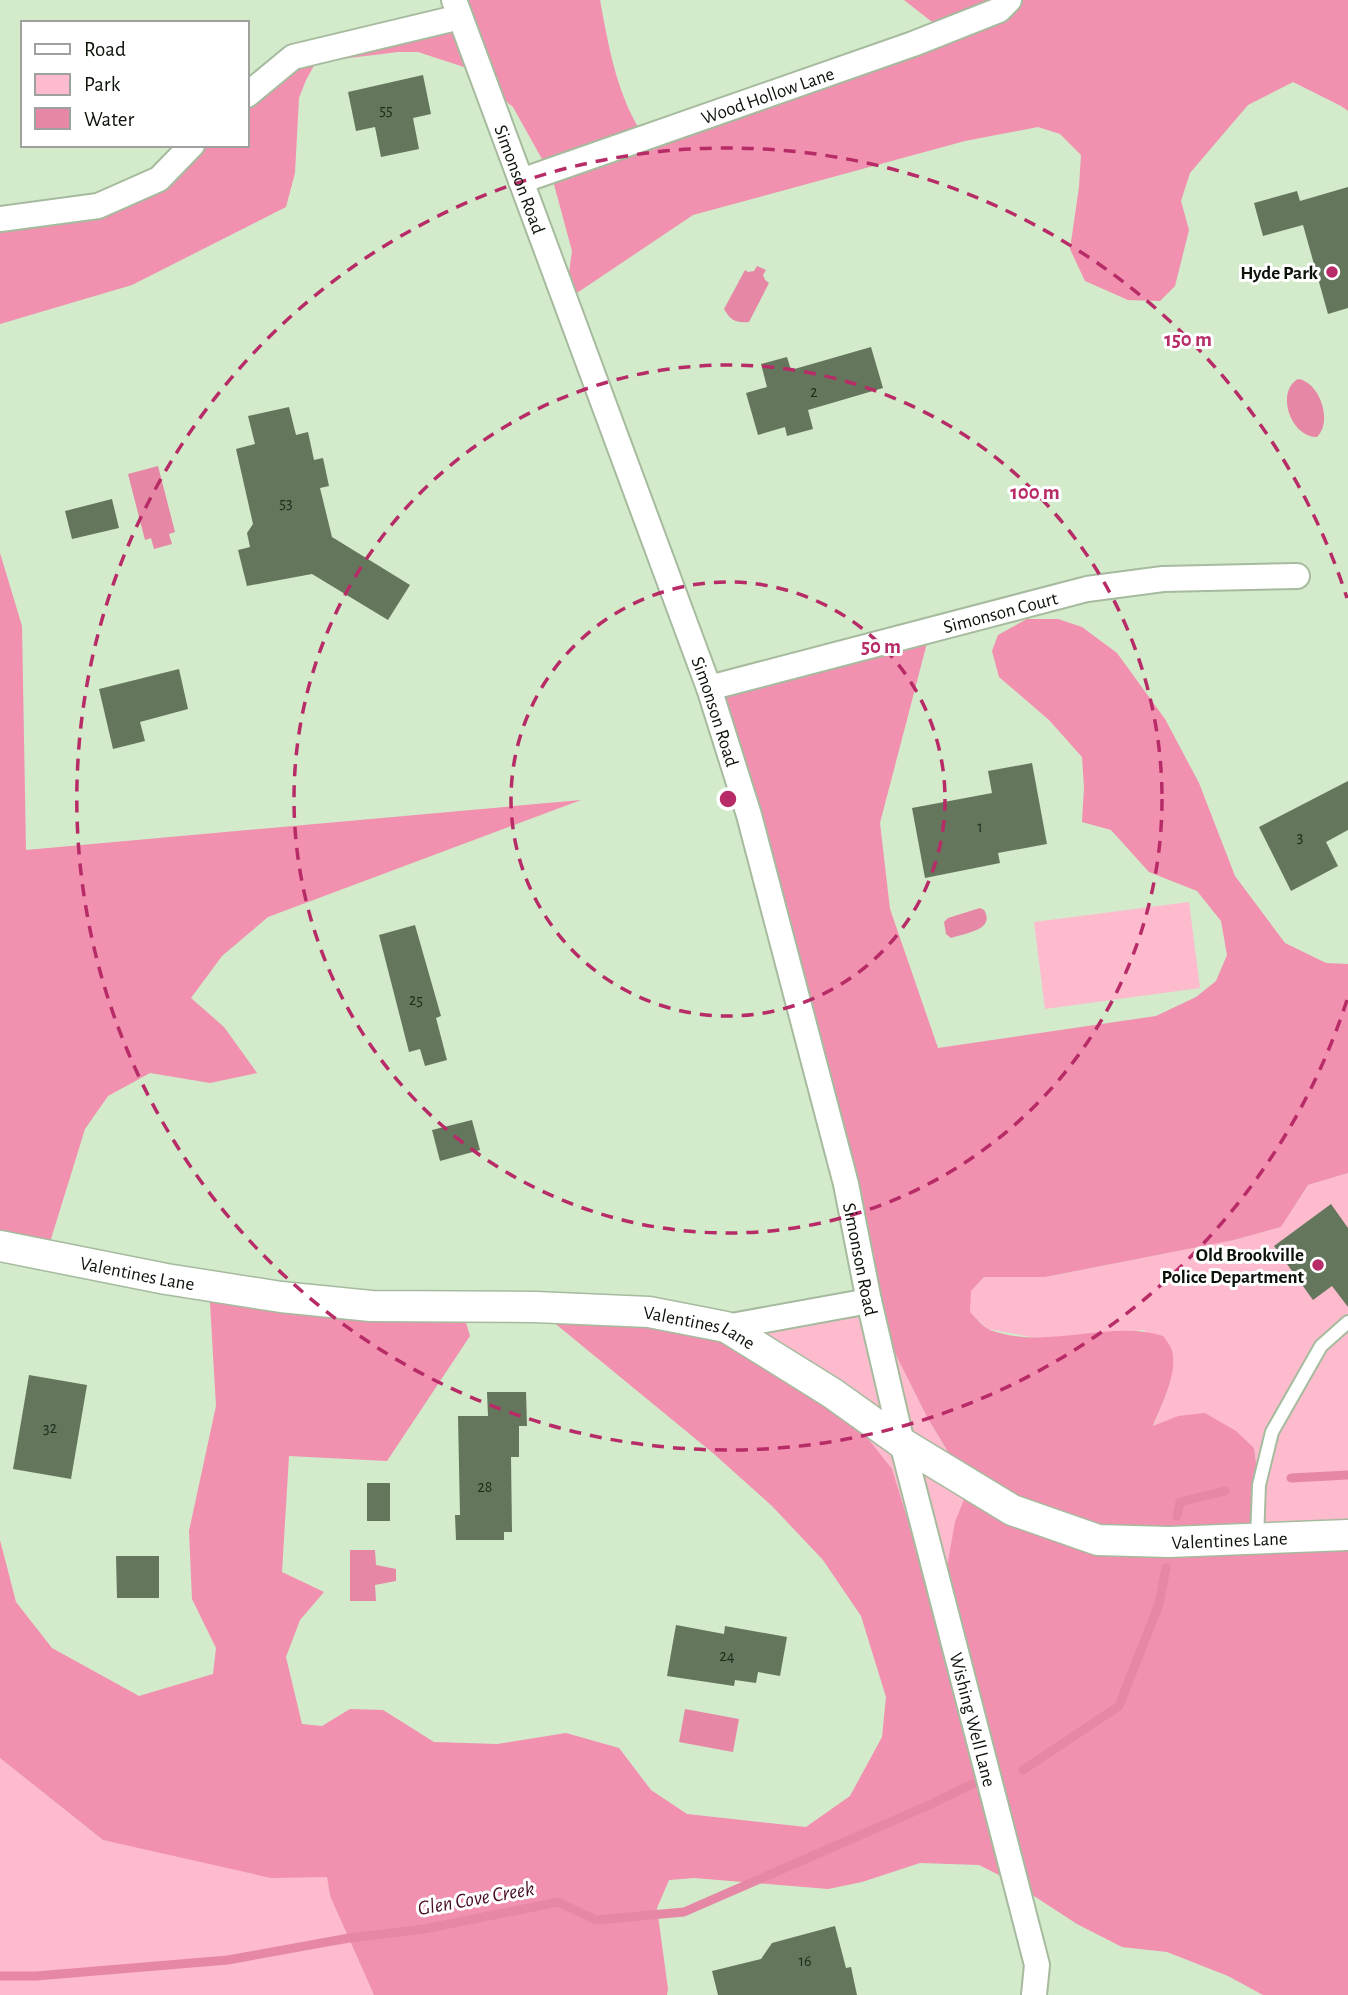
<svg xmlns="http://www.w3.org/2000/svg" width="1348" height="1995" font-family="'Alegreya Sans',sans-serif">
<rect width="100%" height="100%" fill="#d3eacb"/>
<path fill="#febbce" d="M1189 902 1200 988 1045 1009 1034 922Z
M1348 1173V1535L1257 1539 1259 1485 1254 1448 1178 1416 1153 1427 1166 1394 1172 1369 1144 1330 1042 1339 988 1329 970 1313V1291L984 1277H1045L1234 1240 1281 1227 1308 1185Z
M869 1301 927 1417 969 1488 938 1619 892 1469 832 1393 726 1327Z
M0 1758 103 1840 307 1876 327 1877 330 1896 374 1995H0Z"/>
<path fill="#f190af" d="M466 0H600C608 44 616 89 638 127L941 29 904 0H1348V111L1341 106 1293 82 1248 105 1190 173 1181 201 1189 230 1175 286 1160 301 1128 300 1085 281 1070 249 1079 187 1081 155 1060 134 1038 127 965 141 693 215 565 301 572 251 552 177 513 107 464 67 418 52H398L316 62 306 80 299 98 295 173 286 207 132 285 0 324V226L104 211 198 145H247V100L293 62 338 51Z
M0 553 22 626 26 850 581 800 268 917 222 956 191 998 224 1027 257 1073 210 1083 150 1073 108 1096 85 1129 46 1255 0 1246Z
M1027 619H1058L1082 627 1117 653 1165 719 1199 783 1235 876 1285 943 1326 963 1348 964V1173L1308 1185 1281 1227 1234 1240 1045 1277H984L971 1291 970 1312C976 1318 983 1327 990 1330 1048 1351 1110 1319 1163 1336 1166 1340 1171 1346 1172 1351 1178 1374 1161 1405 1153 1426L1178 1416 1205 1413 1236 1431 1254 1448 1259 1485 1257 1538 1348 1535V1995H1263L1228 1976 1167 1952 1122 1947 1077 1924 1011 1881 979 1865 920 1863 862 1882 828 1889 694 1878 669 1880 657 1908 668 1989 667 1995H374L330 1896 327 1877 271 1878 103 1840 0 1758V1540L16 1602 52 1648 139 1696 213 1674 216 1648 192 1599 189 1531 216 1406 209 1286 461 1306 470 1336 387 1461 289 1456 282 1572 324 1592 300 1620 286 1657 302 1724 322 1726 350 1709 383 1710 434 1742 497 1744 566 1733 619 1748 651 1790 687 1814 806 1827 850 1796 882 1737 886 1697 861 1616 823 1560 772 1506 714 1454 535 1307 726 1327 832 1393 892 1469 938 1618 955 1522 969 1487 927 1417 869 1301 709 688 928 639 880 823 890 909 938 1048 1156 1016 1196 997 1216 981 1227 955 1221 921 1197 891 1149 872 1111 830 1082 822 1084 787 1082 757 1049 720 999 677 992 651 998 635Z"/>
<path fill="#e787a6" d="M757 266 766 270 763 275 765 280 769 283 749 322C736 323 731 321 724 309L745 270 748 272 754 271Z
M1298 379C1320 382 1333 422 1317 437 1291 438 1275 392 1298 379Z
M158 466 175 532 169 534 172 544 154 549 151 538 145 540 128 474Z
M980 908 984 910C996 930 965 933 951 938L946 934 944 922 948 918Z
M350 1550H375L376 1565 396 1569V1581L375 1585 376 1601H350Z
M685 1709 739 1719 733 1752 679 1742Z"/>
<g fill="none" stroke-linecap="round" stroke-linejoin="round">
<path stroke="#e787a6" stroke-width="9" d="M1291 1478 1348 1475
M1177 1516 1180 1502 1225 1491
M1023 1770 1119 1706 1159 1604 1166 1568
M0 1976H36L228 1960 349 1938 424 1929 558 1902 596 1920 684 1912 927 1806 972 1784"/>
</g>
<path fill="#64775c" d="M423 75 431 114 413 118 419 149 381 157 375 127 356 131 348 92Z
M1348 187V308L1328 314 1303 225 1263 236 1254 203 1297 191 1300 201Z
M871 347 883 388 808 410 813 429 787 436 785 427 758 435 746 393 767 387 761 364 787 357 791 370Z
M289 407 296 435 308 432 314 460 323 458 329 486 320 488 332 537 410 585 388 620 312 574 247 586 238 550 250 547 247 533 253 524 236 449 255 444 248 416Z
M112 499 119 528 72 539 65 511Z
M179 669 188 709 140 722 145 741 113 749 99 689Z
M1032 763 1047 844 998 853 1000 863 925 878 912 808 992 793 988 771Z
M1348 781V830L1326 842 1338 866 1291 891 1259 827Z
M415 925 441 1016 436 1018 447 1060 425 1066 420 1049 409 1052 379 935Z
M472 1120 480 1150 440 1161 432 1130Z
M1331 1204 1348 1228V1307L1332 1286 1313 1300 1274 1246Z
M29 1375 87 1385 71 1479 13 1469Z
M487 1392H526L527 1426H519V1457H511L512 1532H504V1540H456L455 1515H460L458 1416H488Z
M367 1483H390V1521H367Z
M116 1556H159V1598H117Z
M676 1625 724 1634 725 1626 787 1637 780 1676 758 1672 756 1683 735 1680 734 1686 667 1676Z
M835 1926 846 1968 851 1967 857 1995H718L712 1971 761 1959 772 1943Z"/>
<g fill="none" stroke-linecap="round" stroke-linejoin="round">
<g stroke="#a6bb9e" stroke-width="16">
<path id="service" d="M1257 1539 1259 1485 1272 1432 1321 1346 1348 1322"/>
</g>
<g stroke="#a6bb9e" stroke-width="28">
<g id="minor">
<path id="s1" d="M454 0 709 688 749 815 846 1184 869 1301 902 1443 1037 1965 1034 1995"/>
<path d="M247 95 293 57 460 17"/>
<path id="s2" d="M521 181 913 44 999 10 1009 0"/>
<path d="M0 219 98 206 159 179 192 145"/>
<path id="s3" d="M709 688 1087 589 1163 579 1297 576"/>
<path d="M726 1327 869 1301"/>
</g>
</g>
<g stroke="#a6bb9e" stroke-width="33">
<g id="tertiary">
<path id="s4" d="M0 1246 166 1279 281 1297 371 1306 535 1307 649 1312 726 1327 832 1393 902 1443 1012 1510 1098 1540 1169 1542 1348 1535"/>
</g>
</g>
<use href="#service" stroke="#fff" stroke-width="12"/>
<use href="#minor" stroke="#fff" stroke-width="24"/>
<use href="#tertiary" stroke="#fff" stroke-width="30"/>
</g>
<g fill="none" stroke="#b72c67" stroke-width="3.5" stroke-dasharray="12 9">
<circle cx="728" cy="799" r="217"/>
<circle cx="728" cy="799" r="434"/>
<path d="M1347 1000A651 651 0 1 1 1347 598"/>
</g>
<g fill="#b72c67" stroke="#fff" stroke-width="2.5">
<circle cx="1332" cy="272" r="7"/>
<circle cx="1318" cy="1265" r="7"/>
</g>
<g text-anchor="middle" stroke-width="6" stroke-linejoin="round" paint-order="stroke">
<g font-size="16" fill="#222c1e">
<text x="386" y="115">55</text>
<text x="814" y="397">2</text>
<text x="286" y="508">53</text>
<text x="980" y="832">1</text>
<text x="1300" y="842">3</text>
<text x="416" y="1005">25</text>
<text x="50" y="1433">32</text>
<text x="485" y="1492">28</text>
<text x="727" y="1661">24</text>
<text x="805" y="1966">16</text>
</g>
<g font-size="19" fill="#0c1309" stroke="#fff">
<text dy="7" stroke="none"><textPath href="#s2" startOffset="261">Wood Hollow Lane</textPath></text>
<text dy="7" stroke="none"><textPath href="#s1" startOffset="191">Simonson Road</textPath></text>
<text dy="7" stroke="none"><textPath href="#s3" startOffset="301">Simonson Court</textPath></text>
<text dy="7" stroke="none"><textPath href="#s1" startOffset="758">Simonson Road</textPath></text>
<text dy="7" stroke="none"><textPath href="#s1" startOffset="1325">Simonson Road</textPath></text>
<text dy="7" stroke="none"><textPath href="#s4" startOffset="140">Valentines Lane</textPath></text>
<text dy="7" stroke="none"><textPath href="#s4" startOffset="707">Valentines Lane</textPath></text>
<text dy="7" stroke="none"><textPath href="#s4" startOffset="1295">Valentines Lane</textPath></text>
<text dy="7" stroke="none"><textPath href="#s1" startOffset="1799">Wishing Well Lane</textPath></text>
</g>
<g font-size="19" font-weight="bold" fill="#0c1309" stroke="#fff" text-anchor="end">
<text x="1318" y="279">Hyde Park</text>
<text x="1304" y="1261">Old Brookville<tspan x="1304" dy="22">Police Department</tspan></text>
</g>
<g font-size="21" font-style="italic" fill="#4a0f28" stroke="#fff">
<text transform="translate(476 1898) rotate(-10)" y="7">Glen Cove Creek</text>
</g>
</g>
<circle cx="728" cy="799" r="10" fill="#b72c67" stroke="#fff" stroke-width="3.5"/>
<g font-size="21" text-anchor="middle" font-weight="bold" fill="#b72c67" stroke="#fff" stroke-width="6" stroke-linejoin="round" paint-order="stroke">
<text x="1188" y="346">150 m</text>
<text x="1035" y="499">100 m</text>
<text x="881" y="653">50 m</text>
</g>
<rect x="21" y="21" width="228" height="126" fill="#ffffff" stroke="#9ea19d" stroke-width="2"/>
<rect x="35" y="44" width="35" height="10" fill="#ffffff" stroke="#9ea19d" stroke-width="2"/>
<text x="84" y="56" font-size="21" fill="#0c1309">Road</text>
<rect x="35" y="74" width="35" height="21" fill="#febbce" stroke="#9ea19d" stroke-width="2"/>
<text x="84" y="91" font-size="21" fill="#0c1309">Park</text>
<rect x="35" y="108" width="35" height="21" fill="#e787a6" stroke="#9ea19d" stroke-width="2"/>
<text x="84" y="126" font-size="21" fill="#0c1309">Water</text>
</svg>
